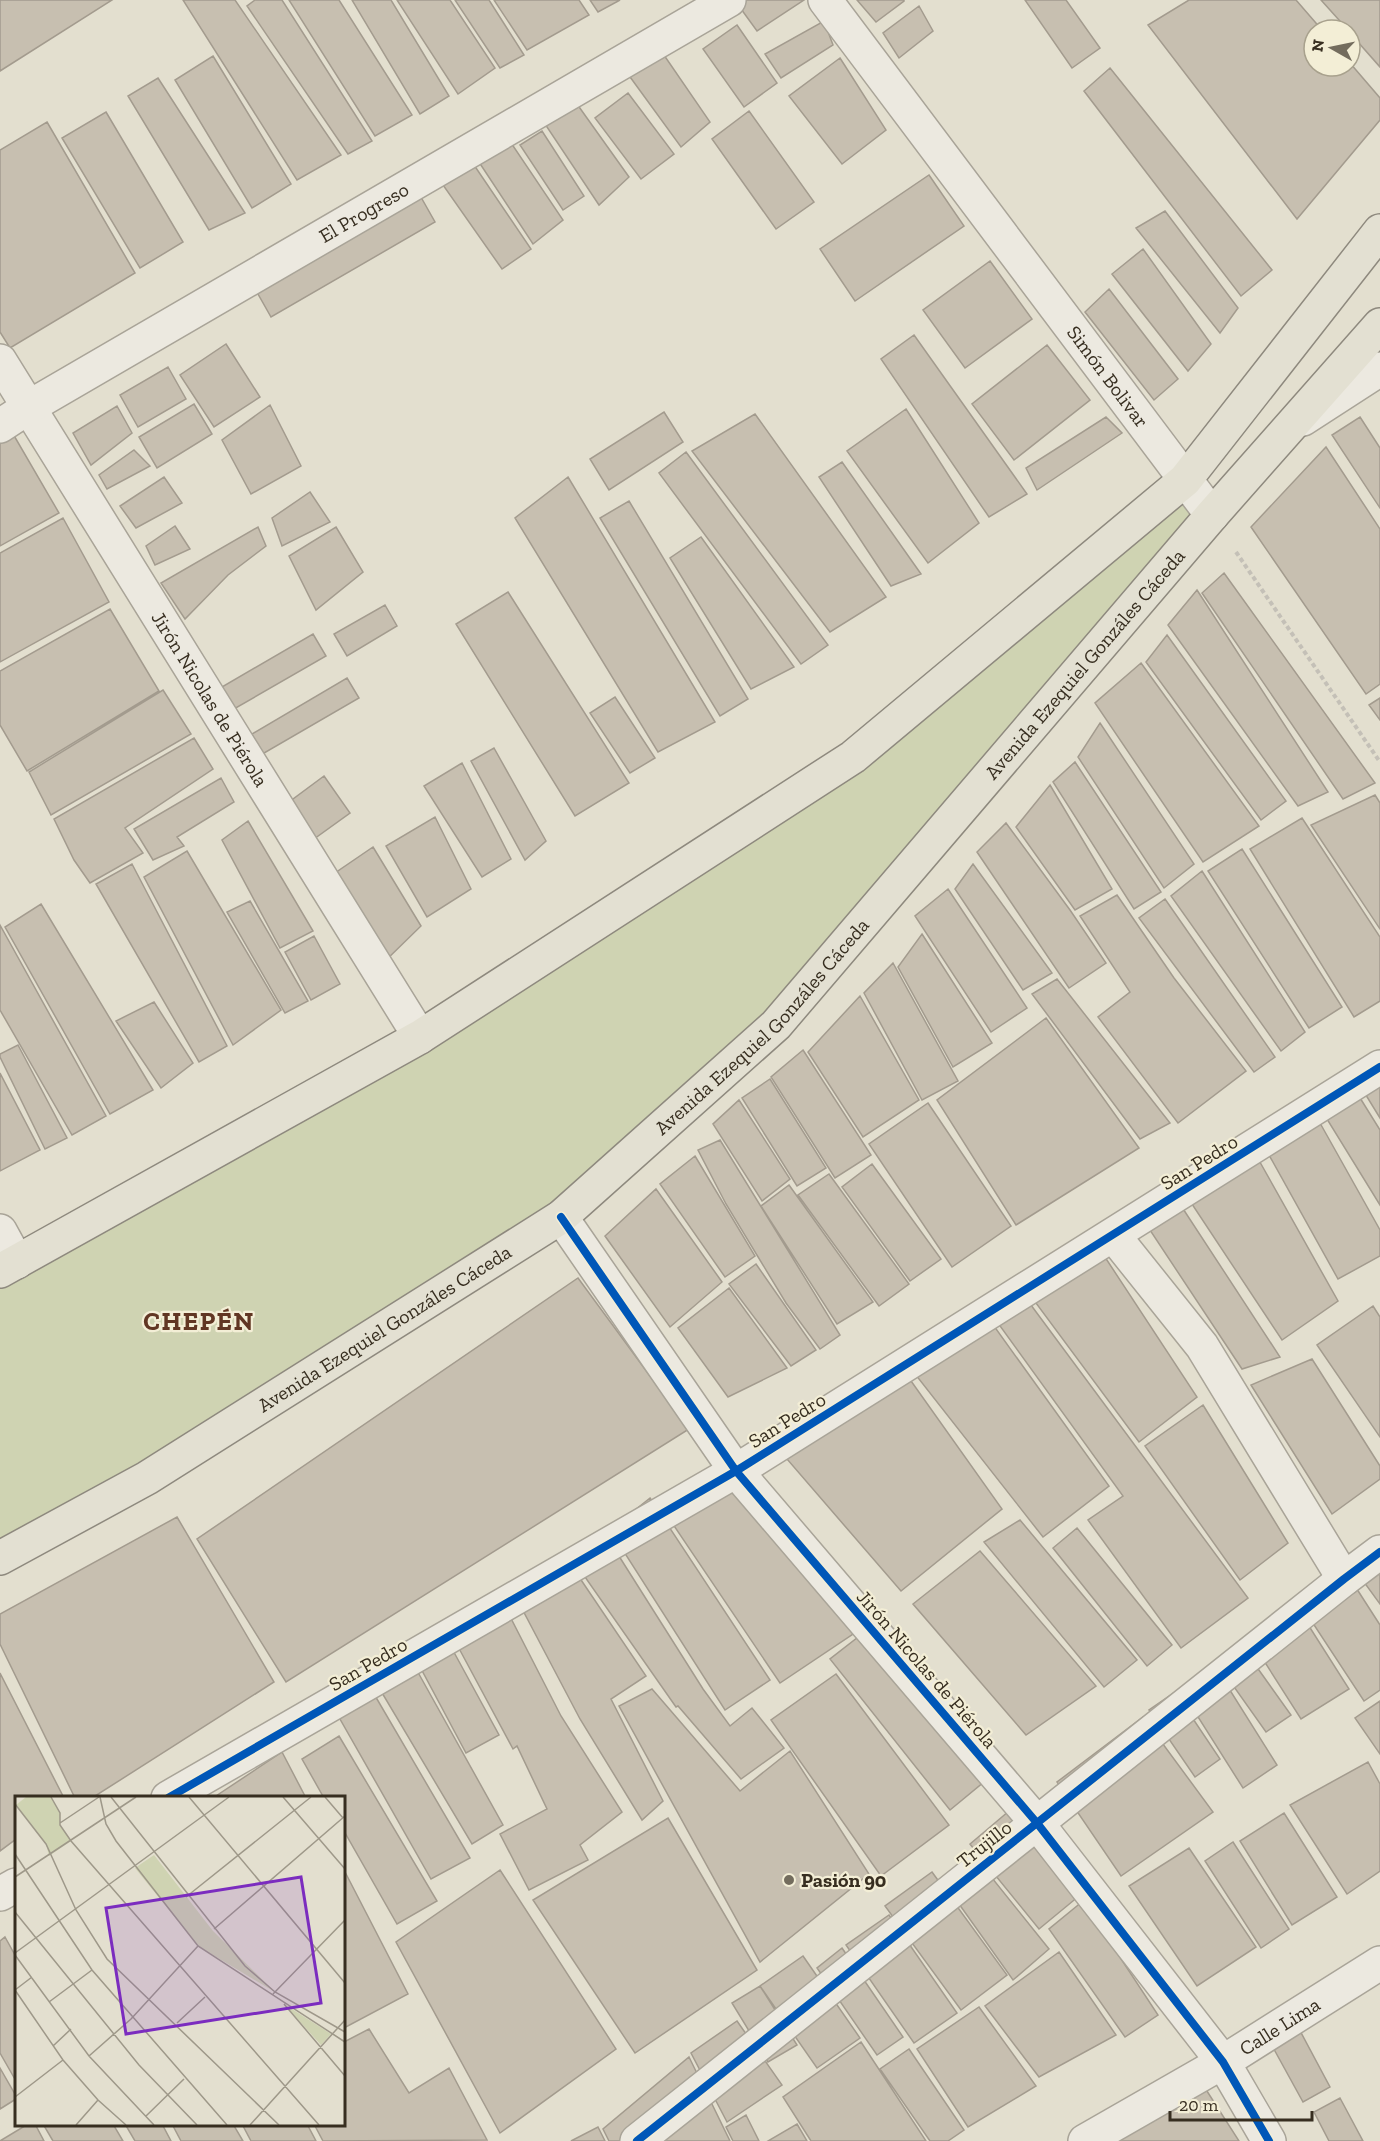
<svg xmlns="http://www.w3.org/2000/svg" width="1380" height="2141" font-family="'Zilla Slab',serif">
<rect width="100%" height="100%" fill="#e3dfcf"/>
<path fill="#cfd3b2" d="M1185 480 1212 515 776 1025 561 1217 0 1558V1271L853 757Z"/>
<path fill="#c7bfb0" stroke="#a39b8e" stroke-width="1.5" d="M0 0H112L0 71Z
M183 0H235L341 155 297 180Z
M255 0H282L372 141 348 154 247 6Z
M289 0H339L412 115 375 136Z
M352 0H391L449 96 420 114Z
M397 0H450L495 68 458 94Z
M455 0H489L524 55 500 68Z
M494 0H579L589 15 527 50Z
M590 0H620L598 12Z
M738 0H804L757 31 736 2Z
M857 0H904V1L876 22Z
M1025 0H1066L1100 48 1072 68Z
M1189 0H1296L1322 30H1314V66H1350V63L1380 98V120L1297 219 1148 25Z
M1321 0H1380V67L1350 33V30H1348Z
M919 6 933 31 899 58 883 33Z
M824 21 833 45 781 78 765 54Z
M737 25 777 83 744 107 703 49Z
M655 42 710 122 681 147 625 70Z
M213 56 291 184 252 208 175 80Z
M840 58 886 130 842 164 789 96Z
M1110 68 1272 270 1241 296 1084 91Z
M158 78 245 213 209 230 128 96Z
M567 90 629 177 599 205 535 109Z
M628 93 674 154 641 179 595 118Z
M749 111 814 202 776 229 712 139Z
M106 112 183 242 140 268 62 138Z
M47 122 135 273 10 348 0 332V150Z
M499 125 563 220 533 244 473 153Z
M542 131 584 196 563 210 520 145Z
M474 165 531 249 502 269 443 185Z
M929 175 964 226 855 301 820 249Z
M409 176 435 222 271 317 245 271Z
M1165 211 1238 308 1220 333 1136 228Z
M1143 249 1211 344 1188 371 1112 274Z
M990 261 1032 319 965 368 923 310Z
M1109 289 1178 379 1154 400 1085 312Z
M914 335 1027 494 989 517 881 359Z
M226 344 260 397 214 427 180 375Z
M1047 345 1090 400 1014 460 972 404Z
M168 367 186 399 138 427 120 395Z
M194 404 212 434 157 468 139 437Z
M270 405 301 466 251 494 222 440Z
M117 406 132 433 91 465 73 433Z
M906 409 979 523 928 563 847 451Z
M664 412 683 442 609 490 590 459Z
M755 414 886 597 830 632 692 451Z
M1106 417 1122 433 1037 490 1026 468Z
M1360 417 1380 448V508L1332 435Z
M9 427 59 513 0 546V432Z
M1326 447 1380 529V684L1366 694 1251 527Z
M134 450 150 466 107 489 99 475Z
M686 452 828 645 801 664 659 473Z
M842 462 921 574 891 586 819 477Z
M164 477 182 503 136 528 120 506Z
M568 477 715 722 658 752 515 518Z
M310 492 330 522 282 546 272 518Z
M629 501 748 699 720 716 600 518Z
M63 518 109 602 0 662V553Z
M175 526 190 549 155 565 146 546Z
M258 527 266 546 228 575 185 619 161 583Z
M336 527 363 572 316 610 289 556Z
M701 537 794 667 751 689 670 558Z
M1224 573 1375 783 1343 799 1202 593Z
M1197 590 1328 792 1298 806 1168 625Z
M508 592 629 783 575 816 456 624Z
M385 605 397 626 347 656 334 634Z
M110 609 159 691 27 771 0 725V671Z
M313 634 326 656 227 713 215 691Z
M1167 635 1286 801 1261 820 1146 662Z
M1141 663 1259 826 1203 862 1095 703Z
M347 678 359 698 259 756 247 737Z
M163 690 191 734 51 815 29 772Z
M615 697 655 758 630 773 590 713Z
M1380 698V720L1369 705Z
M1100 723 1194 864 1164 888 1078 757Z
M194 738 213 769 125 828 143 853 90 883 74 860 54 819Z
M494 748 546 841 525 860 471 761Z
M1075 762 1161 892 1134 909 1053 782Z
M462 763 511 859 482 877 424 786Z
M324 776 350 813 307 844 281 808Z
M221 778 234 802 177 837 184 846 153 860 134 829Z
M1050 785 1112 889 1075 910 1016 827Z
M1375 795 1380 803V929L1311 825Z
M435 817 471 889 427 917 386 846Z
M1302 818 1380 937V1001L1354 1017 1250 849Z
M248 821 313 931 280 948 222 840Z
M1006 823 1070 910 1106 963 1069 988 977 852Z
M373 847 421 926 381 965 335 873Z
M1242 849 1342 1007 1309 1028 1208 871Z
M187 851 281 1010 233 1045 144 877Z
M132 864 227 1046 199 1062 96 884Z
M973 864 1052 973 1023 990 955 889Z
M1202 871 1305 1032 1281 1051 1171 896Z
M948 889 1027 1008 991 1032 915 916Z
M1117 895 1174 978 1246 1071 1178 1123 1098 1017 1130 992 1080 916Z
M1165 899 1275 1057 1254 1072 1139 918Z
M250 901 308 1001 285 1013 227 912Z
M41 904 153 1090 110 1114 5 927Z
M0 925 106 1116 72 1135 0 1010Z
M922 934 992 1043 953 1067 898 967Z
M314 936 340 984 311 1000 285 952Z
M893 963 958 1081 922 1100 864 993Z
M1057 979 1170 1123 1140 1139 1032 994Z
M860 996 919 1100 863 1137 808 1052Z
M154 1002 193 1063 161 1088 116 1021Z
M1046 1018 1139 1148 1016 1225 937 1100Z
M18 1045 67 1138 45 1149 0 1057V1054Z
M803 1050 871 1155 835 1178 771 1077Z
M1380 1062V1118L1353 1074Z
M0 1073 40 1150 0 1171Z
M1347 1077 1380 1130V1205L1314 1098Z
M770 1079 826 1168 797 1186 742 1098Z
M739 1100 790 1179 762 1201 713 1124Z
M928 1103 1011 1226 952 1267 869 1144Z
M1311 1107 1380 1230V1256L1338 1279 1259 1137Z
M720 1140 840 1335 820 1349 786 1303 726 1204 698 1150Z
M1252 1148 1338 1301 1282 1340 1182 1189Z
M695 1156 755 1256 725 1277 660 1184Z
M872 1164 941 1259 910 1281 842 1187Z
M829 1174 909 1284 879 1306 798 1195Z
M789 1185 873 1302 837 1324 761 1206Z
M656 1189 722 1282 670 1327 605 1236Z
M1174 1195 1280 1357 1242 1369 1140 1215Z
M1097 1245 1197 1397 1139 1442 1030 1295Z
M756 1264 816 1350 791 1366 729 1284Z
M578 1278 689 1429 286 1682 197 1539Z
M729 1288 787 1368 728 1397 678 1328Z
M1025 1297 1248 1598 1181 1648 1088 1520 1123 1496 995 1319Z
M976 1301 1109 1486 1043 1537 897 1351Z
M1373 1306 1380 1317V1437L1317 1345Z
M894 1357 1002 1509 901 1591 774 1444Z
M1312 1359 1380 1466V1479L1332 1514 1251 1385Z
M1203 1405 1288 1543 1240 1580 1145 1446Z
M723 1462 859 1630 780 1683 658 1502Z
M650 1498 770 1680 725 1710 610 1530Z
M177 1517 274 1682 92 1798H75L0 1644V1614Z
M1020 1520 1137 1660 1104 1687 984 1542Z
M1077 1528 1172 1645 1147 1666 1053 1548Z
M605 1534 703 1689 730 1726 752 1708 784 1748 741 1779 678 1706 676 1707 571 1557Z
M1380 1547V1604L1353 1567Z
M980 1551 1096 1686 1026 1735 913 1604Z
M573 1568 646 1676 611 1699 663 1801 642 1820 580 1719 519 1603Z
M1344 1569 1380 1625V1690L1364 1701 1297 1599Z
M501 1599 561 1716 622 1812 580 1845 588 1860 529 1890 500 1834 547 1809 517 1746 513 1749 455 1641Z
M1307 1623 1349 1689 1301 1719 1259 1653Z
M871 1627 990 1777 950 1810 830 1659Z
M450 1645 499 1735 466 1753 418 1663Z
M410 1658 503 1825 472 1844 372 1676Z
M1251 1659 1291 1715 1266 1732 1227 1677Z
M1216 1668 1277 1765 1243 1788 1181 1690Z
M0 1673 64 1798H16V1839L0 1851Z
M836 1674 949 1825 881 1876 771 1720Z
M367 1682 470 1858 431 1879 332 1705Z
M652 1689 740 1791 790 1751 869 1874 760 1962 619 1706Z
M1175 1692 1220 1759 1195 1777 1149 1710Z
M1380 1701V1754L1355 1718Z
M1143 1717 1213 1812 1121 1876 1057 1782Z
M339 1736 437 1901 397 1924 344 1831V1798H324L302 1759Z
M282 1752 306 1798H213Z
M1368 1762 1380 1784V1871L1347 1894 1290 1805Z
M1009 1811 1079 1896 1039 1929 970 1844Z
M1284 1813 1337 1897 1292 1925 1240 1841Z
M668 1818 757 1970 635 2053 533 1900Z
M1233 1842 1289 1929 1261 1948 1205 1861Z
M1189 1848 1256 1947 1197 1986 1129 1886Z
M972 1853 1049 1949 1013 1980 942 1880Z
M344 1870 408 1994 344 2028Z
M500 1870 616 2049 500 2133 396 1942Z
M932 1872 1007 1975 961 2010 885 1906Z
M1083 1901 1158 2015 1125 2037 1049 1929Z
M889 1915 957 2013 914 2043 846 1945Z
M5 1937 16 1957V2081L0 2053V1941Z
M842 1948 903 2037 877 2055 817 1968Z
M1059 1952 1116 2035 1039 2077 985 2006Z
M803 1956 860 2038 817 2068 760 1986Z
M760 1986 797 2045 768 2062 732 2003Z
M979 2007 1036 2086 968 2127 917 2049Z
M737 2021 782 2085 727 2122 691 2053Z
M1298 2027 1330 2087 1303 2102 1270 2042Z
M369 2029 409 2093 449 2068 487 2140 323 2141 314 2124H344V2042Z
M861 2042 926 2141H811L783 2097Z
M909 2049 964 2130 948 2141H930L880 2069Z
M689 2057 730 2141H609L603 2129Z
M0 2068 16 2096V2099L0 2109Z
M1196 2074 1239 2141H1108Z
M1340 2098 1363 2141H1329L1314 2112Z
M746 2115 759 2141H733L726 2127Z
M28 2124H35L44 2141H0Z
M43 2124H113L123 2141H53Z
M125 2124H162L171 2141H135Z
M172 2124H233L243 2141H181Z
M242 2124H307L316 2141H251Z
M797 2124 807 2141H768Z
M598 2127 605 2141H571Z"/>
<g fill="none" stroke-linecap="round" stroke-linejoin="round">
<g stroke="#a9a498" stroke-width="36">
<g id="minor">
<path id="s1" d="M825 0 1212 515"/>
<path id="s2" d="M0 361 420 1037"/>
<path d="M1303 419 1380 369"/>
<path id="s3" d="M0 426 29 407 729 0"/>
<path d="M561 1217 736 1471 1037 1823 1223 2062 1269 2141"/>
<path d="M0 1231 17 1262"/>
<path d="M1114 1236 1202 1346 1344 1579"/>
<path d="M168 1798 736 1471 1380 1067"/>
<path d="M0 1894 16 1885"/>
<path d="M637 2141 1344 1579 1380 1552"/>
<path id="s4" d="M1085 2141 1223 2062 1380 1963"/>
</g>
</g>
<g stroke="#8e897e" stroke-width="36">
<g id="major">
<path d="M0 1271 420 1037 853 757 1185 480 1380 231"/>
<path id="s5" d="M0 1558 147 1478 561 1217 776 1025 1212 515 1380 325"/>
</g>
</g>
<path stroke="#c4c0b7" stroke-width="4" stroke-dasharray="4.5 3" stroke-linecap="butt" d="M1236 552 1380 762"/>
<use href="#minor" stroke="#ece9e0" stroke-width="33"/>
<use href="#major" stroke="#e3e0d2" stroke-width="33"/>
<g stroke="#f3eed6" stroke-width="11">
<path id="cycleway" d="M561 1217 736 1471 1037 1823 1223 2062 1269 2141
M168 1798 736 1471 1380 1067
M637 2141 1344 1579 1380 1552"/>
</g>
<use href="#cycleway" stroke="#0057b8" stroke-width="8"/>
</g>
<circle fill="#736c5d" stroke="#f3eed6" stroke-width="2" cx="789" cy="1880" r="6"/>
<g text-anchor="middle" stroke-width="4.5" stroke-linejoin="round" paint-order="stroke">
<g font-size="20" fill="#372e20" stroke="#f3eed6">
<text dy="7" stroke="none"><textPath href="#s3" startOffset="422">El Progreso</textPath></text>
<text dy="7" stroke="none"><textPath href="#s1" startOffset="471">Simón Bolivar</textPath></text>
<text dy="7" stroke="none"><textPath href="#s5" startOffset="1420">Avenida Ezequiel Gonzáles Cáceda</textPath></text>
<text dy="7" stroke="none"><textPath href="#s2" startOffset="398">Jirón Nicolas de Piérola</textPath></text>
<text dy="7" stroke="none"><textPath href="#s5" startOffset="934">Avenida Ezequiel Gonzáles Cáceda</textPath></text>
<text transform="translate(1199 1162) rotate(-32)" y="7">San Pedro</text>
<text dy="7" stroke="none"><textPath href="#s5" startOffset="448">Avenida Ezequiel Gonzáles Cáceda</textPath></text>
<text transform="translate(787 1420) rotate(-32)" y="7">San Pedro</text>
<text transform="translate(368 1664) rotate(-30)" y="7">San Pedro</text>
<text transform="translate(927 1669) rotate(49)" y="7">Jirón Nicolas de Piérola</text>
<text transform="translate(984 1844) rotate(-38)" y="7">Trujillo</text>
<text dy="7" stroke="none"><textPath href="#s4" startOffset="226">Calle Lima</textPath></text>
</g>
<g font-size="20" font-weight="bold" fill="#372e20" stroke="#f3eed6" text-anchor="start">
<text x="801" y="1887">Pasión 90</text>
</g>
<g font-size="26" font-weight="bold" letter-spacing="1.5" fill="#613623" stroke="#f3eed6">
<text x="199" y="1330">CHEPÉN</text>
</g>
</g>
<g transform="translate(15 1796)">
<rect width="330" height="330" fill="#e3dfcf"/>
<path d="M11 1H36L45 17V29L56 45 34 60 31 48 1 9ZM139 59 198 135 260 196 183 150 120 72ZM269 208 316 238 306 249Z" fill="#cfd3b2"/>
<path fill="none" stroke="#9e9889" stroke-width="1.5" d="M36 1 45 17V29L56 45 304 329M85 1 91 28 101 45 183 150 330 246M96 1 230 170 260 196 330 236M174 1 330 187M268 1 330 73M310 1 328 22M0 8 31 48 61 114 92 163 264 329M45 27 84 1M0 58 77 174 212 329M0 81 121 1M171 101 296 1M0 116 124 269 182 329M199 133 330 20M0 157 214 1M0 159 74 260 139 329M0 194 48 264 83 304 111 329M0 194 17 181M258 198 330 124M34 206 77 174M269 208 330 280M162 227 190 201M38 250 56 233M74 260 116 223 183 150M0 301 48 264M131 320 169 283M61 329 83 304M235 329 330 224"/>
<path fill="#7b2cbf" fill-opacity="0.15" stroke="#7b2cbf" stroke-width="3" d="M286 81 306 207 111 238 91 112Z"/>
<rect width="330" height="330" fill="none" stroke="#372e20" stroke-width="3"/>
</g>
<g transform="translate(1332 48) rotate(279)"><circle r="28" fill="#f3eed6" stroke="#a8a18d" stroke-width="1.5"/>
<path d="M0-4.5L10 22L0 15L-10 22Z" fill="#736c5d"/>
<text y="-9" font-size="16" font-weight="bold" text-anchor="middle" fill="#372e20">N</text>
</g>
<path d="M1170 2111v9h142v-9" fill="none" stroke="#372e20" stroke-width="3"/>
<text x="1179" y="2111" font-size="18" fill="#372e20" stroke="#f3eed6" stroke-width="4.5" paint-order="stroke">20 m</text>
</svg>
